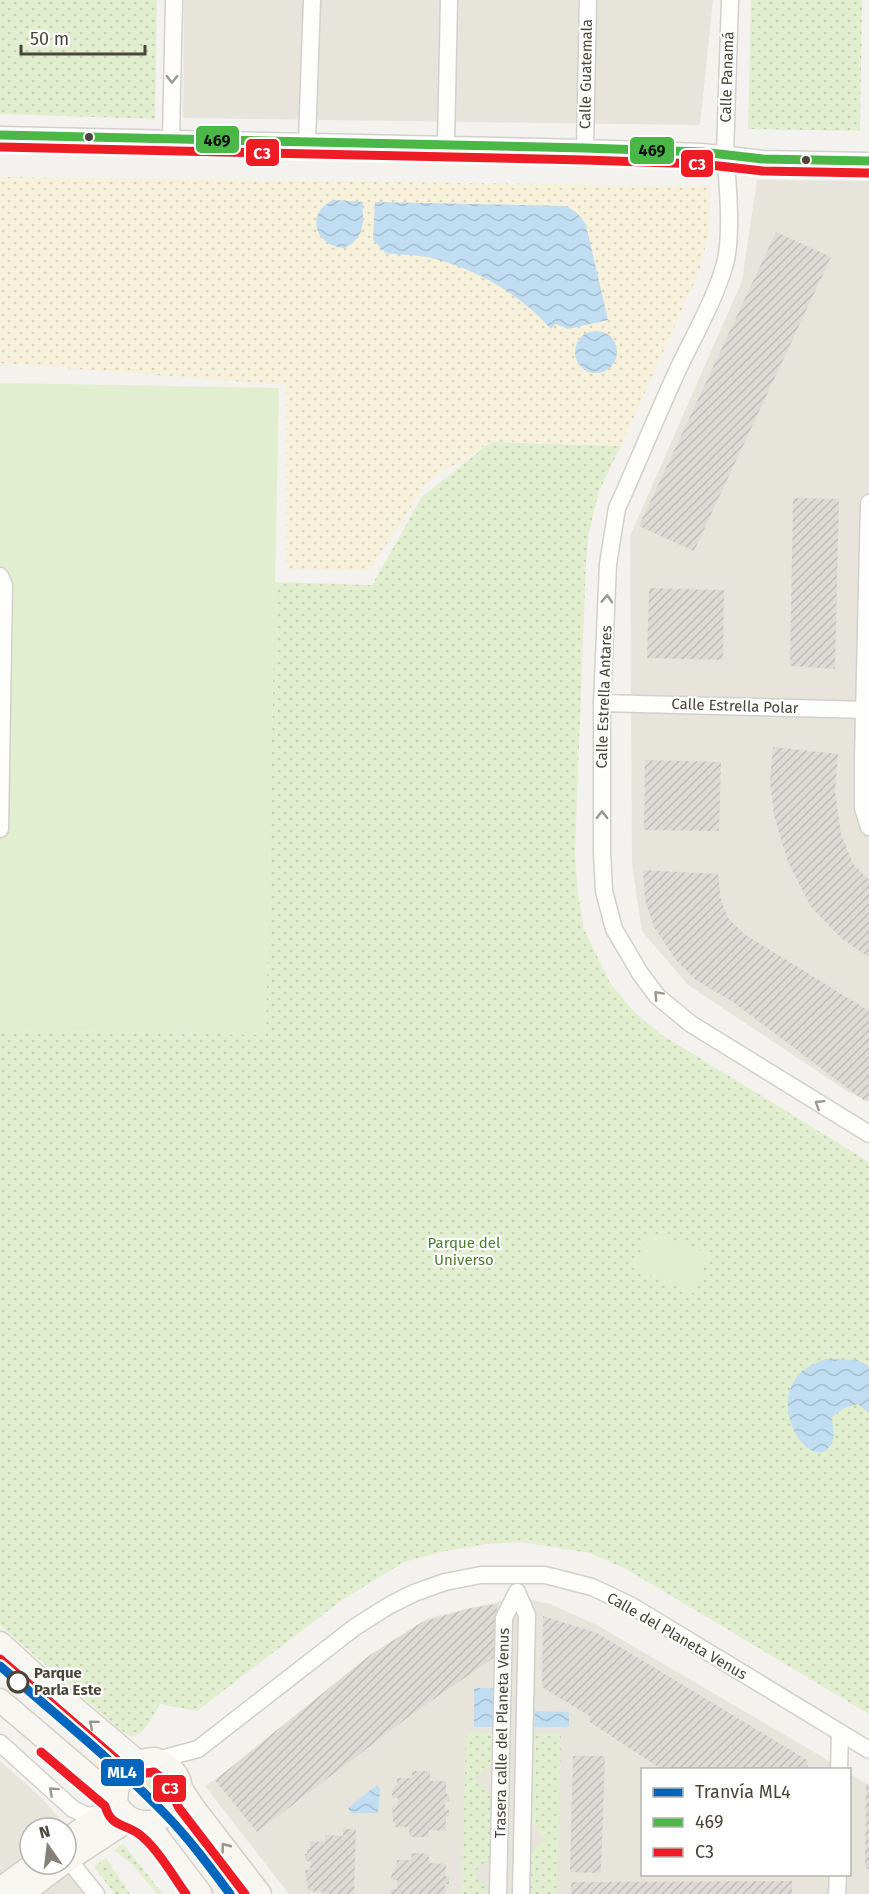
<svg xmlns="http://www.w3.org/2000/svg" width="869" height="1894" font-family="'Fira Sans',sans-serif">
<defs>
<pattern id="green-dots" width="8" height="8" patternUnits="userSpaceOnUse" patternTransform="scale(1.5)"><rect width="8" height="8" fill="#e1eecf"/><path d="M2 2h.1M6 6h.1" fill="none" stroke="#c3cdb2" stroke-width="1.8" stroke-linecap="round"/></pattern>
<pattern id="sand-dots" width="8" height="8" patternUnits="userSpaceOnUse" patternTransform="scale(1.5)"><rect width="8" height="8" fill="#f7f0da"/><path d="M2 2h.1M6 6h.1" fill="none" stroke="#d5cfbc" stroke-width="1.8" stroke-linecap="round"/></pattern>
<pattern id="water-waves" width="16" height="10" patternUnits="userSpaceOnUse" patternTransform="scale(1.5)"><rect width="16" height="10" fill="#c0ddf1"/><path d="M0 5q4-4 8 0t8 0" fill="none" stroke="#a6bfcf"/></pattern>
<pattern id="building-hatch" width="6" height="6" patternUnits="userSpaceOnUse" patternTransform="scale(1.5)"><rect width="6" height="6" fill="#dedbd6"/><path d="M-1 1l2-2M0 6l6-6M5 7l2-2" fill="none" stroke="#c0bdb8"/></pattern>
</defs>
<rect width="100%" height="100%" fill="#f4f2ee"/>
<path fill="#e7e4dc" d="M184 0H713L700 125 183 118Z
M757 180 869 181V1102L847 1091 688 985 642 931 632 865 630 536 742 281Z
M519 1597 550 1604 597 1625 843 1769 642 1770V1874H850V1774L869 1785V1894H289L205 1786 246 1758 373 1657 428 1618Z
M0 1761 42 1798 65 1825V1828H30V1864L67 1871 85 1894H0Z"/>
<path fill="url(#green-dots)" d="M0 0H157L155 119 0 114Z
M751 0H862L860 131 748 129Z
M491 442 621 446 599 491 589 532 586 561 575 853 578 893 584 929 610 983 634 1012 662 1035 869 1162V1714L626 1569 590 1553 522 1542 487 1544 445 1551 404 1562 342 1600 197 1711 160 1704C153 1715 146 1733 132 1737L119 1729 0 1625V1030L266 1035 275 582 372 585 422 497Z
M466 1732 498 1733 497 1759 475 1777 496 1804 495 1854 473 1872 490 1894H462Z
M528 1734H561L557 1894H525L526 1856 545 1840 526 1815Z
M145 1773 159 1777C164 1787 165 1794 159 1804L132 1779Z
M197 1826 249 1894H234L187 1833Z
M123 1844 163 1894H157L132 1864 114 1850Z
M106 1858 130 1894H115L94 1867Z"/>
<path fill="url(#sand-dots)" d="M0 177 710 186 709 234 698 274 621 446 491 442 427 482 370 570 286 569V385L0 363Z"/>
<path fill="#e1eecf" d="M0 383 279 388 266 1035 0 1030Z
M649 1232 709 1254 695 1294 635 1269Z"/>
<path fill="url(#water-waves)" d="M334 200 363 202C362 223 367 237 344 248 314 246 305 212 334 200Z
M375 202 565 206C576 211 580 215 586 225L608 320 568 329 555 324 551 329C519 293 475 268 428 257 414 255 399 255 386 253L373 240Z
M575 352a21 21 0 1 1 42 0a21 21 0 1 1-42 0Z
M825 1359 857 1360 869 1366V1413L858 1404 844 1408 832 1417C832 1426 836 1436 831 1444 815 1476 765 1410 800 1373 806 1367 817 1363 825 1359Z
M474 1688H494V1727H474Z
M535 1711 569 1712V1727H534Z
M377 1785 380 1789 378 1813H351L348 1808Z"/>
<path fill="url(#building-hatch)" d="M776 232 831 257 694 551 639 526Z
M793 498 839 499 835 669 790 666Z
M649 588 724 590 723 660 647 658Z
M773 747 838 754 835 792 841 834 853 864 869 880V957L842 939 811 907 788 862 774 816 770 780Z
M645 760 721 762 719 831 644 830Z
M643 870 718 874 721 900 728 918 744 934 869 1011V1098L866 1102 733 1002 696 980 676 960 654 927 645 900Z
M497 1604 495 1657 415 1712 257 1832 215 1780 370 1655 422 1622 471 1608Z
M543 1616 597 1633 807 1760 808 1770H663L588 1721 591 1717 542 1687Z
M573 1756H605L601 1873 570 1872Z
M412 1771H430V1781H446V1794H449V1801L445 1802V1810H449V1817H446V1831L429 1830V1837H409V1827H395V1822H393L392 1806H397L398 1798H392V1790H394L395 1785H397V1778H412Z
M866 1783 869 1785V1870L865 1867Z
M343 1829H356L354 1894H322V1892L308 1891 305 1870H310L311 1861H305V1854H307V1849H310V1841L325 1842V1835L343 1836Z
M412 1853 429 1854V1863L446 1864 445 1876 449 1877V1884H445V1894H391V1889H397V1880H391L392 1872 394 1873V1868H396L397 1860H411Z
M792 1881V1894H571V1882Z"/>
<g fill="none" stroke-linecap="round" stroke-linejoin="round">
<g stroke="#d2d0cb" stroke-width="19">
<path id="street" d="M730 0 725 154C728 183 732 237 725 264 715 299 696 332 680 365 660 408 642 452 623 495L617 508 608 564 602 703V852L604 891 614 929 640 973 657 996 691 1024 869 1134
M0 135 585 148 702 152 763 159 869 161
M171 138 174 0
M307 141 312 0
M446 144 449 0
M585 148 588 0
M869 503 863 758V808L869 827
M0 576 4 585 0 829
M602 703 869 710
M517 1592 527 1615 521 1894
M0 1743 73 1809 88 1816 103 1813
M157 1760 198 1749 355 1627 390 1605 414 1593 445 1582 481 1575H545L592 1587 632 1606 869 1750
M839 1770 840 1732
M68 1859 96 1894
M498 1894 504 1618 517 1592
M837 1894 838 1874"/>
</g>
<g stroke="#d3cfc5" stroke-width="25">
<path id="secondary" d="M0 1643 34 1674 138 1762
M0 1700 116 1799
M155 1759C218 1785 149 1854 117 1805 113 1782 131 1759 155 1759Z
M180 1787 193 1807 260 1894
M143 1822 157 1836 201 1894
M66 1840 117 1805
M66 1861 130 1819
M0 1889 34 1864
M22 1894 62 1864"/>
</g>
<use href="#street" stroke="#fdfdfc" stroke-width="16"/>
<use href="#secondary" stroke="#f7f6f1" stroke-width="22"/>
<g stroke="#fff" stroke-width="14">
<path id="bus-1" d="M0 135 585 148 702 152 763 159 869 161"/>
</g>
<g stroke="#fff" stroke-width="14">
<path id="bus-2" d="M0 147 585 160 701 164 763 171 869 173
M0 1659 131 1772 138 1774 154 1772 166 1781 179 1808 245 1894
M41 1752 105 1806C111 1826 121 1823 136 1832 155 1844 173 1876 186 1894"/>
</g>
<use href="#bus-1" stroke="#4ab747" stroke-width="9"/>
<use href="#bus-2" stroke="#ee1c25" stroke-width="9"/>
<g stroke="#fff" stroke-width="14">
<path id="tram-1" d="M0 1666C56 1715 115 1762 167 1816 190 1840 210 1867 230 1894"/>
</g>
<use href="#tram-1" stroke="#0065bd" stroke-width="9"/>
</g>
<defs><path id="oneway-chevron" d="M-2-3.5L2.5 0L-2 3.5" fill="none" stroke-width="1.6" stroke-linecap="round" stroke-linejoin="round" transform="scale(1.5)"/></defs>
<g stroke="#9b9791">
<use href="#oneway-chevron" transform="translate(172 79) rotate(91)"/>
<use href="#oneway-chevron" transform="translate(607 599) rotate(-87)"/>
<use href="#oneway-chevron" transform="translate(602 815) rotate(-90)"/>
<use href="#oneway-chevron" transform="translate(658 995) rotate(-133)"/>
<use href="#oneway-chevron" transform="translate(819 1104) rotate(-148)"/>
<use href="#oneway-chevron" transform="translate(53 1791) rotate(-138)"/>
</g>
<g stroke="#98948c">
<use href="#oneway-chevron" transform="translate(93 1724) rotate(-140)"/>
<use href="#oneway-chevron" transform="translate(225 1847) rotate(-127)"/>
</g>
<g fill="#4b4439" stroke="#fff" stroke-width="2">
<circle cx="89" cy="137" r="5"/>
<circle cx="806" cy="160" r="5"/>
</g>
<circle fill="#fff" stroke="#4b4439" stroke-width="3" cx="18" cy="1682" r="10"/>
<g text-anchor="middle" stroke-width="4.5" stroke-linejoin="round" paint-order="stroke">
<g font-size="15" fill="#4b4439" stroke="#fff">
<text transform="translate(586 74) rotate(-89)" y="5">Calle Guatemala</text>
<text transform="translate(727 77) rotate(-88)" y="5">Calle Panamá</text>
<text transform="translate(604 697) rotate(-88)" y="5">Calle Estrella Antares</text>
<text transform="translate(735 706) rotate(2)" y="5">Calle Estrella Polar</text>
<text transform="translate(677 1636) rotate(30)" y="5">Calle del Planeta Venus</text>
<text transform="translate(502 1733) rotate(-89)" y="5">Trasera calle del Planeta Venus</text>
</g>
<g font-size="15" fill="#4a7f2a" stroke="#fff">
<text x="464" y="1248">Parque del<tspan x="464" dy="17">Universo</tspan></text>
</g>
<g font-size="15" font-weight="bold" fill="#4b4439" stroke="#fff" text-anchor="start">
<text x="34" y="1678">Parque<tspan x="34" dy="17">Parla Este</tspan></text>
</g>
</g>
<g stroke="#fff" stroke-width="2">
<rect x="195" y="125" width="45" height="29" rx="6" fill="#4ab747"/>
<rect x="629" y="136" width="46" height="29" rx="6" fill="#4ab747"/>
<rect x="245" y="138" width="35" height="29" rx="6" fill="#ee1c25"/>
<rect x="680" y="149" width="34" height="29" rx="6" fill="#ee1c25"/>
<rect x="100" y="1758" width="45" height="29" rx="6" fill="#0065bd"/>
<rect x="152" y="1774" width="35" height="29" rx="6" fill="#ee1c25"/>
</g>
<g font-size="16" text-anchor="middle" font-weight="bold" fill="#fff">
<text x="262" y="159">C3</text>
<text x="697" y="170">C3</text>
<text x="122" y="1778">ML4</text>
<text x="170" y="1794">C3</text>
</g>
<g font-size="16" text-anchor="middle" font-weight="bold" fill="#111">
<text x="217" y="146">469</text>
<text x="652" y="156">469</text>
</g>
<rect x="641" y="1768" width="210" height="108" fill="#ffffff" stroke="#b7b4b0" stroke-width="1.5"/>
<rect x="653" y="1788" width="30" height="9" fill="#0065bd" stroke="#b7b4b0" stroke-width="1.5"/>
<text x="695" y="1798" font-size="18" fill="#4b4439">Tranvía ML4</text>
<rect x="653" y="1818" width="30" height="9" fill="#4ab747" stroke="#b7b4b0" stroke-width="1.5"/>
<text x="695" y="1828" font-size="18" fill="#4b4439">469</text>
<rect x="653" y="1848" width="30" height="9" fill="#ee1c25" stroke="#b7b4b0" stroke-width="1.5"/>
<text x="695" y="1858" font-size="18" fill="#4b4439">C3</text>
<g transform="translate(48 1846) rotate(346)"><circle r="28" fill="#ffffff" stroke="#b7b4b0" stroke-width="1.5"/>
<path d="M0-4.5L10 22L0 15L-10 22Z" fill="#868178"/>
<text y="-9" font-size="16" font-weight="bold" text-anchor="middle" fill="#4b4439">N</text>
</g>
<path d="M21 45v9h124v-9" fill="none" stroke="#4b4439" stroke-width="3"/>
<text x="30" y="45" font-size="18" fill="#4b4439" stroke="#ffffff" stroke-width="4.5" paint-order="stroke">50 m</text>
</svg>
